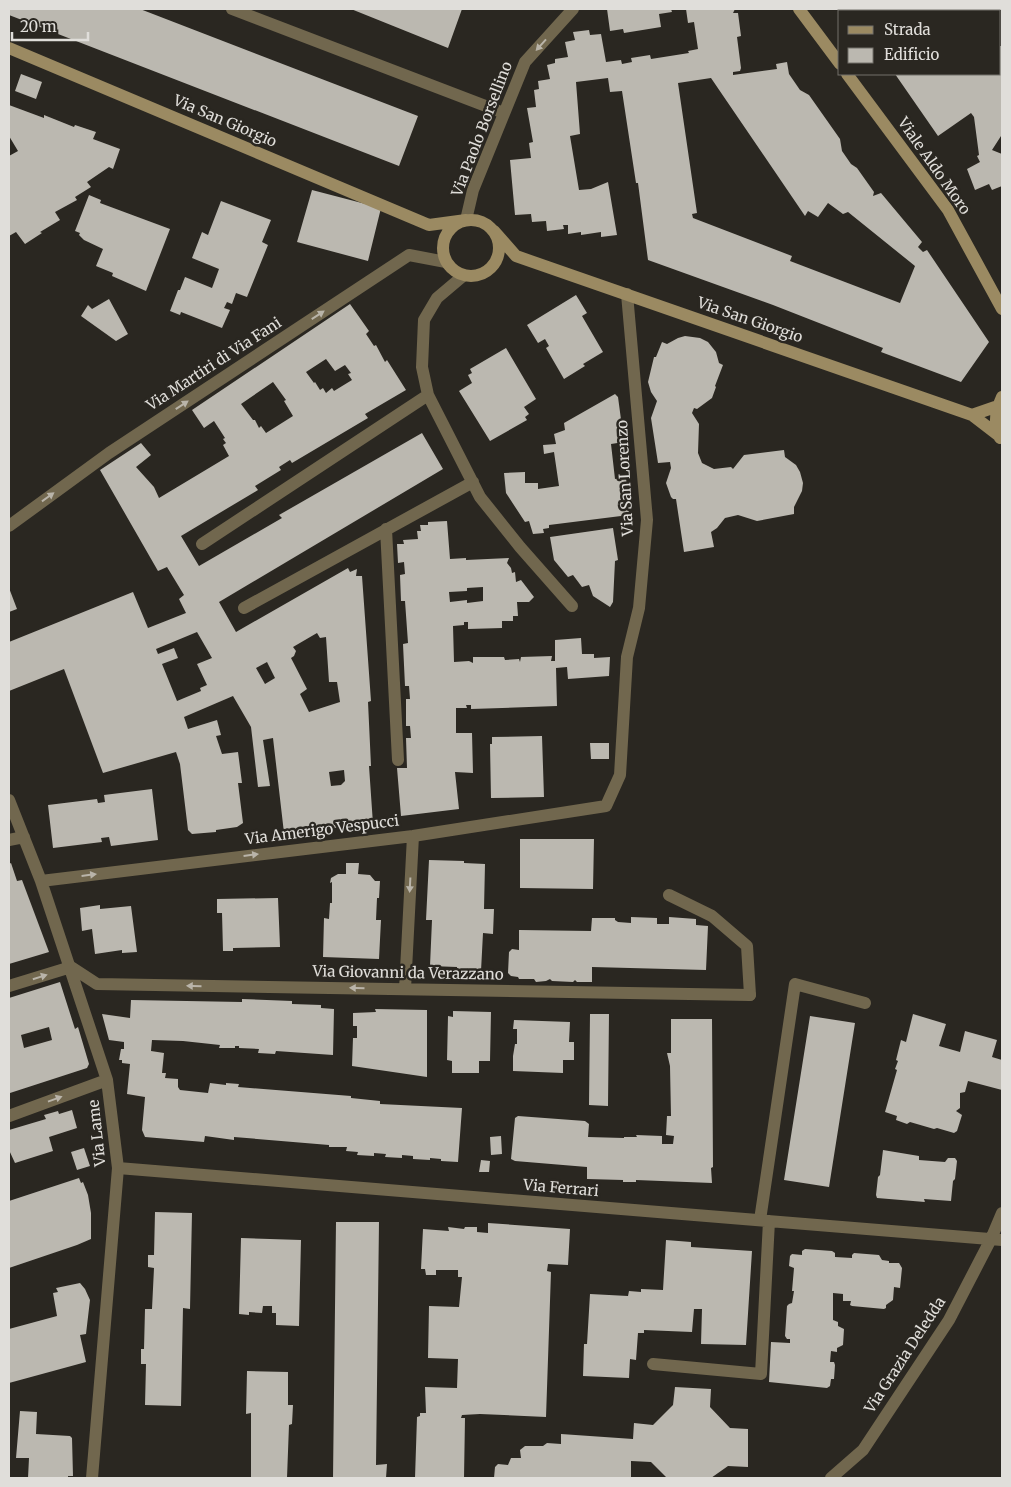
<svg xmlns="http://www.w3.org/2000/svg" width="1011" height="1487" font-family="Merriweather,serif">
<rect width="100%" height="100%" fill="#2a2721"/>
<path fill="#bbb8b0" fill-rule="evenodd" d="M9 9H140L418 116 399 166 9 15Z
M351 9H462L448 48Z
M607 9H671L672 12 659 14 661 27 624 33 623 29 610 31Z
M686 9H735L733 13H738L741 36 737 37 741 68 740 71 733 72V75L777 69 776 64 787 62 789 74 800 90 809 95 840 139 842 151 851 164 857 168 874 192 873 196 881 193 922 242 918 247 923 252 927 250 989 342 961 382 881 352 883 348 773 305 648 260 638 183H636L622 91 610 92 608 78 576 82 580 134 570 136 579 190 591 189 608 182 617 235 601 237V232L581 235V232L568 234V225H563L564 229 547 231 546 221 532 222 531 214 515 215 510 160 531 158 529 143 533 142 527 108 536 107 534 90 539 89 538 81 550 79 547 65 555 63V59L568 57 565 42 575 40 573 32 589 30 590 35 601 34 606 62 621 60 622 64 632 62 631 58 650 55 651 59 689 53 688 51 698 49 694 22 688 23ZM711 78 805 216 808 211 818 217 828 203 843 214 848 212 915 266 900 303 790 261 792 256 693 218 692 214 697 213 678 83Z
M903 9H940V11H903Z
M1000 46H1002L1001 136 992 150 1002 154V186L992 190 989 184 975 190 967 169 980 162 977 156 979 155 974 117 971 113 938 136 895 74H1000Z
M21 74 42 82 36 99 15 91Z
M9 105 44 118V115L74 127 75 125 96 132 93 139 120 149 113 169 109 167 87 182 91 187 75 197 77 200 55 212 60 220 40 232 42 233 25 244 16 232 9 236V156L18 151 9 136Z
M312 190 381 208 368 261 297 242Z
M89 195 101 200 100 203 170 229 146 291 112 276 113 273 96 266 103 249 84 240 79 235 80 233 75 231Z
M221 201 271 220 262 242 268 245 247 297 236 293 232 304 227 302 224 308 230 310 222 328 181 312 180 315 170 311 178 290H180L185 277 212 288 219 269 192 258 202 232 208 235Z
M576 295 587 313 582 316 603 352 583 364 585 366 564 379 546 348 549 346 545 339 538 343 527 325Z
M109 299 128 334 116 341 81 316 88 305 92 309Z
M350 304 369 331 366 334 374 346 376 345 385 362 387 360 406 390 365 414 368 418 292 463 290 460 279 467 281 470 255 486 258 490 181 536 199 566 282 518 279 515 422 433 443 469 219 602 236 632 348 568 350 572 357 569 356 576H362L371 701 368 702 371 766H369L373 824 284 833 273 738 263 740 270 786 258 787 251 727 233 696 184 717 188 729 217 720 221 735 216 736 222 754 238 752 242 783H238L243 823 237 827 216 830V832L192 834 188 830 180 764 176 752 103 773 64 669 9 691V642L133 592 148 628 186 613 179 599 184 595 167 567 158 571 100 470 141 443 151 455 136 467 154 487 159 498 229 456 223 445 226 443 223 439 225 438 214 421 204 428 192 410ZM326 359 335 371 345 365 351 373 348 374 352 380 334 391 332 388 326 393 323 388 320 390 315 382 314 383 306 372ZM273 382 286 400 284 401 293 416 266 433 261 426 259 428 255 420H253L241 404ZM197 632 212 658 197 664 207 685 200 688 201 691 177 701 162 664 178 658 174 648 158 654 156 649ZM317 633 320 638 326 637 329 682H337L340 702 309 712 300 694 307 689 291 658 294 656 296 651 293 647ZM267 662 275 678 265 684 256 668ZM344 770 345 781 341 785 331 786 329 772Z
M685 336 700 338 708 342 716 352 719 363 723 365 715 386 716 387 712 398 697 409 694 408 692 413 699 424 698 453 702 463 714 469 731 467 733 469 744 455 784 450 785 457 796 465 800 472 803 483 802 491 794 507V514L757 521 738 515 725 518 717 528 711 532 714 547 684 552 676 499H673L671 497 666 483 671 468 670 462 658 463 651 418 657 401 651 392 648 382 654 357H656L662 342 667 344 678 338Z
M506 348 536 399 524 407 529 414 525 417 527 420 490 441 459 391 472 383 468 375 472 373 470 369Z
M615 394 618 397 624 442 611 444 615 479 626 477 629 515 549 525V528L543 529 544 533 533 534 529 521 525 522 506 493 504 473 525 472V483H538V489L559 486 554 452 544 454 543 445 556 444 554 434 565 430 564 423Z
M447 521 450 559 466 558V560L509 558 507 563 511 568 512 573 515 572 516 582 521 580 534 597 529 602H517L518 616H513V621H502V628L468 629V622H464V625L453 626 454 662 469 661 473 663V657H504L505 660 519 659 520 662 521 657 552 656 551 661H555V640L581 638 582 654H594V658L610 657 609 676 568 679 567 667 556 668 557 706 471 709V705H466L467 708H456V733H472L473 773 455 772 459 809 401 816 397 768H407L406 738H411L410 726H406V699H410L409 686H405L403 644 408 643 405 601H401L400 575 405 574 404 562 398 563 397 544H404L403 540 418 539 417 531H421L420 525H428V522ZM483 587V601L467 603V600L450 602 449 592 467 591V588Z
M613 528 618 560 615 561 613 602 610 607 593 596 589 585 582 587 573 575 568 577 554 560 550 537Z
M9 588 17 609 9 612Z
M542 736 544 797 491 798 490 744H492V737Z
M590 743H609V759H591Z
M152 789 158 840 111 846 109 837 101 838 102 842 53 848 48 805 97 799 98 803 105 802 104 795Z
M520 839H594L593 889 520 888Z
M429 860 464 861V863L485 864 484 909H494L493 934 483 933 481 971 457 970V967L430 966 432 920H426Z
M11 863 17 881 22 880 49 952 9 964V864Z
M346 863H359L358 874 370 875 375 881H380L379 898H377L376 920H381L379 959 323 957 324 918 329 919 330 903H332V882L330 883 331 878 338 874H346Z
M278 898 280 947 233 948V951H223L222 913H217V899Z
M100 905V909L131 906 137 952 122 953V950L95 954 92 929 82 931 80 908Z
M631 917 657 918V924H669V917L696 919V925L708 926 706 970 592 967V982H577L575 980 573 982 552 981 550 979 546 981 536 982 534 979H519L518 977 511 976 508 973 509 952 512 949 519 950V930L591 931 592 918H615V920L618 922 631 923Z
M60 982 75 1029 78 1027 89 1064 87 1068 10 1093 9 998ZM49 1027 52 1040 24 1048 21 1035Z
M242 999 292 1001V1004L321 1005V1008L334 1009 333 1055 276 1051 275 1054 258 1053 259 1049 239 1048V1046H235V1048H219L220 1045 183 1041 152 1040 151 1051 164 1053 162 1073H166L165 1078 178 1079V1087L180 1090 208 1093 210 1083 226 1085V1083L239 1084 238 1087 351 1096V1098L380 1101V1104L462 1108 458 1162 441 1161V1159L430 1158V1160L413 1159V1156L402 1155V1158L385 1157 386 1154 374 1153V1156L357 1155 358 1152 346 1151 347 1147H329V1145L234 1137V1140L205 1136 204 1142 145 1137 142 1130 145 1097 127 1094 130 1064 122 1063V1060H119L121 1049H124V1042L109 1040 102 1014 130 1018 131 1000 242 1002Z
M375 1009 427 1010V1077L352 1066 353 1038H357V1026H353V1013L376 1012Z
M453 1011 491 1012 490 1061H479V1073H452V1061L447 1060 448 1016 453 1017Z
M590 1014H609L608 1106 589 1105Z
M913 1014 946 1024 939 1046 960 1052 965 1031 997 1040 992 1057 1002 1060V1090L968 1081 965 1092 960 1093V1108L956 1111 962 1115 957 1131 954 1133 937 1128 934 1129 910 1122 907 1124 896 1120 897 1116 885 1112 897 1070 895 1069 898 1061 896 1060 901 1040 906 1042Z
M810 1016 855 1023 829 1187 784 1180Z
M671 1019H712L713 1167 711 1168 712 1183 636 1180V1182H623V1180L587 1179V1167L515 1161 511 1159 515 1118 518 1116 585 1121 589 1124 588 1137 624 1138V1137H637L636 1135 662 1136V1144H673L674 1136 666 1135 667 1116H671L670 1066 667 1053H671Z
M514 1020 570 1022 569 1042H574V1060H563V1073L513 1071V1056L515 1044H517V1029H513Z
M72 1110 77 1128 49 1137 53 1151 15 1163 9 1150V1130L46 1119 44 1115 58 1111 59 1114Z
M501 1136 502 1154 491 1155 490 1137Z
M84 1148 90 1166 77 1170 71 1152Z
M883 1150 919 1156V1160L945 1162 948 1158H955L957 1161 955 1179 953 1181 951 1201 924 1199 925 1202 877 1198 876 1195 878 1177 880 1175Z
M481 1160 490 1161 489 1172H479Z
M79 1178 81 1183 83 1182 88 1195 91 1213V1239L77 1245 9 1268V1201Z
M155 1212 192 1213 190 1309 183 1308 181 1406 145 1405 146 1364H141V1349H144L145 1309H152L154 1268 148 1267V1255H154Z
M336 1222H379L376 1465 387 1464 386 1478H333Z
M488 1223 570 1229 568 1265 548 1264 547 1271 551 1272 546 1417 480 1414 462 1415 461 1418H465L464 1478H415L417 1417 420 1416V1413H426L425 1387 457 1388 458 1359 428 1358 429 1306 459 1307 462 1277H458V1270H436V1275H426L425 1269H421L423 1229 449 1231 448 1227 464 1229 465 1227H477V1232L488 1233Z
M241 1238 301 1240 299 1326 276 1325V1313H272V1306H263L262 1313 249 1312V1315L239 1314Z
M666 1240 691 1242V1247L752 1251 746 1345 701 1344 702 1309H694L692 1332 644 1330V1333H638L636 1360 630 1359 629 1378 583 1376 584 1344H587L590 1294 628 1296 629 1291 641 1292V1289L663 1290Z
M805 1249 832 1251 835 1253V1257L852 1258V1255L854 1253 879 1255 882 1260 889 1261V1263H899L902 1268 900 1288 894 1287 893 1300 886 1305V1308L884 1309 852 1306 850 1305 851 1301H843V1294L833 1293V1320L838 1322V1326L844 1329 843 1345 837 1348V1352L831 1351 830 1362H834L835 1365 834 1379H831L830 1386 827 1388 769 1382 771 1342 790 1343V1339H787L785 1336 787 1306 789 1304 792 1303 794 1291H792L794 1268 789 1266 790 1256 792 1254 802 1255V1251Z
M80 1283 85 1289 90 1300 86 1334 80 1335 86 1362 9 1383V1329L57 1316 53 1293 58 1292 56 1288Z
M247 1371 288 1372V1405H293L292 1424 289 1425 287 1478H251V1413L246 1414Z
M675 1387 711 1389 710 1407 730 1428 748 1429V1467L728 1466 711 1478H667L651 1462 631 1461V1478H494L495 1467 498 1464 508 1465 511 1458H521L520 1450 525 1446H543L547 1443 561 1444V1434L633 1439 634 1423 653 1425 673 1405Z
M20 1411 37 1412 36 1434 70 1436 72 1438 73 1476H68V1478H28L29 1458H16Z"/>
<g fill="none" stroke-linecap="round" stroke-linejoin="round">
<path stroke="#71674e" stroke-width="12" d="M669 895 712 916 747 946 750 995
M760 1220 795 984 865 1003"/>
<path stroke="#71674e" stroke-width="12" d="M232 9 504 113
M466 220 473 190 525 62 573 9
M463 276 437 298 424 320 422 367 428 395 480 497 520 547 572 606
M9 526 109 453 409 255 446 262
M386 529 398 760
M202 544 428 395
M244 608 473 482
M9 800 41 881 107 1080 118 1168 92 1478
M9 840 24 837
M41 881 413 836 606 806 620 775 627 657 639 608 647 520 627 294
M9 986 71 967 97 984 750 995
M405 989 413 836
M9 1116 107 1080
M118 1168 1002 1240
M653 1364 761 1374 769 1221
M831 1478 863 1450 949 1320 991 1239 1002 1213"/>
<path stroke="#9b8a62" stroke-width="12" d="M799 9 840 64
M9 48 429 225 466 220
M847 74 948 210 1002 309
M443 248a28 28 0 1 1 56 0a28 28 0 1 1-56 0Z
M494 231 516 256 972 415 998 435
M972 415 998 406
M1000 438C993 425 996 410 1002 397"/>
</g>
<defs><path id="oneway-solid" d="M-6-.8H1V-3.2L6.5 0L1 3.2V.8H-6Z" transform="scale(1.25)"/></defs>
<g fill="#b9b4a9">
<use href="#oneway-solid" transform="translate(541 45) rotate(132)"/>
<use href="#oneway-solid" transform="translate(318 315) rotate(-33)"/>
<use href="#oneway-solid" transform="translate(182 405) rotate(-33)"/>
<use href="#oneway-solid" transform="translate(48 497) rotate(-36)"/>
<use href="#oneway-solid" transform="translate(251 855) rotate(-7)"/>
<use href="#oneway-solid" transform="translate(89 875) rotate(-7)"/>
<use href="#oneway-solid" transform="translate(410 885) rotate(93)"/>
<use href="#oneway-solid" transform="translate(40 977) rotate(-17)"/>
<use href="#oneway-solid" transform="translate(194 986) rotate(-179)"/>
<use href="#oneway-solid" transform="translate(357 988) rotate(-179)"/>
<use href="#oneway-solid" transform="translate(55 1099) rotate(-20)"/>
</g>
<g text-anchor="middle" stroke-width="5" stroke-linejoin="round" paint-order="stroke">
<g font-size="15" fill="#e0deda" stroke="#2a2721">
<text transform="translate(225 121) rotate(23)" y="5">Via San Giorgio</text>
<text transform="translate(482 129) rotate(-69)" y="5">Via Paolo Borsellino</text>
<text transform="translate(934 166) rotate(55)" y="5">Viale Aldo Moro</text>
<text transform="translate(750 320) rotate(19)" y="5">Via San Giorgio</text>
<text transform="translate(214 364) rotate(-33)" y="5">Via Martiri di Via Fani</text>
<text transform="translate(625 478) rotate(-93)" y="5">Via San Lorenzo</text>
<text transform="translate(322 830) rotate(-7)" y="5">Via Amerigo Vespucci</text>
<text transform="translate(408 973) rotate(1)" y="5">Via Giovanni da Verazzano</text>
<text transform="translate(97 1133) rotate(-96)" y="5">Via Lame</text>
<text transform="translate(561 1188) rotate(5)" y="5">Via Ferrari</text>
<text transform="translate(905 1355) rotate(-57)" y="5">Via Grazia Deledda</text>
</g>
</g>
<rect width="1011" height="1487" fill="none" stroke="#e0deda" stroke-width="20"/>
<rect x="838" y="10" width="162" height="65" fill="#2a2721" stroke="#73706b"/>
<rect x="848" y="26" width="25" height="8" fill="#9b8a62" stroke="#73706b"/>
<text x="884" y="35" font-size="15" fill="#e0deda">Strada</text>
<rect x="848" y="48" width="25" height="15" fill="#bbb8b0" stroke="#73706b"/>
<text x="884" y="60" font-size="15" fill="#e0deda">Edificio</text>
<path d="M12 32v8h76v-8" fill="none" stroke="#e0deda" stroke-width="2.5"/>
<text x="20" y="32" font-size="15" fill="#e0deda" stroke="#2a2721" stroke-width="4" paint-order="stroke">20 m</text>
</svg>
